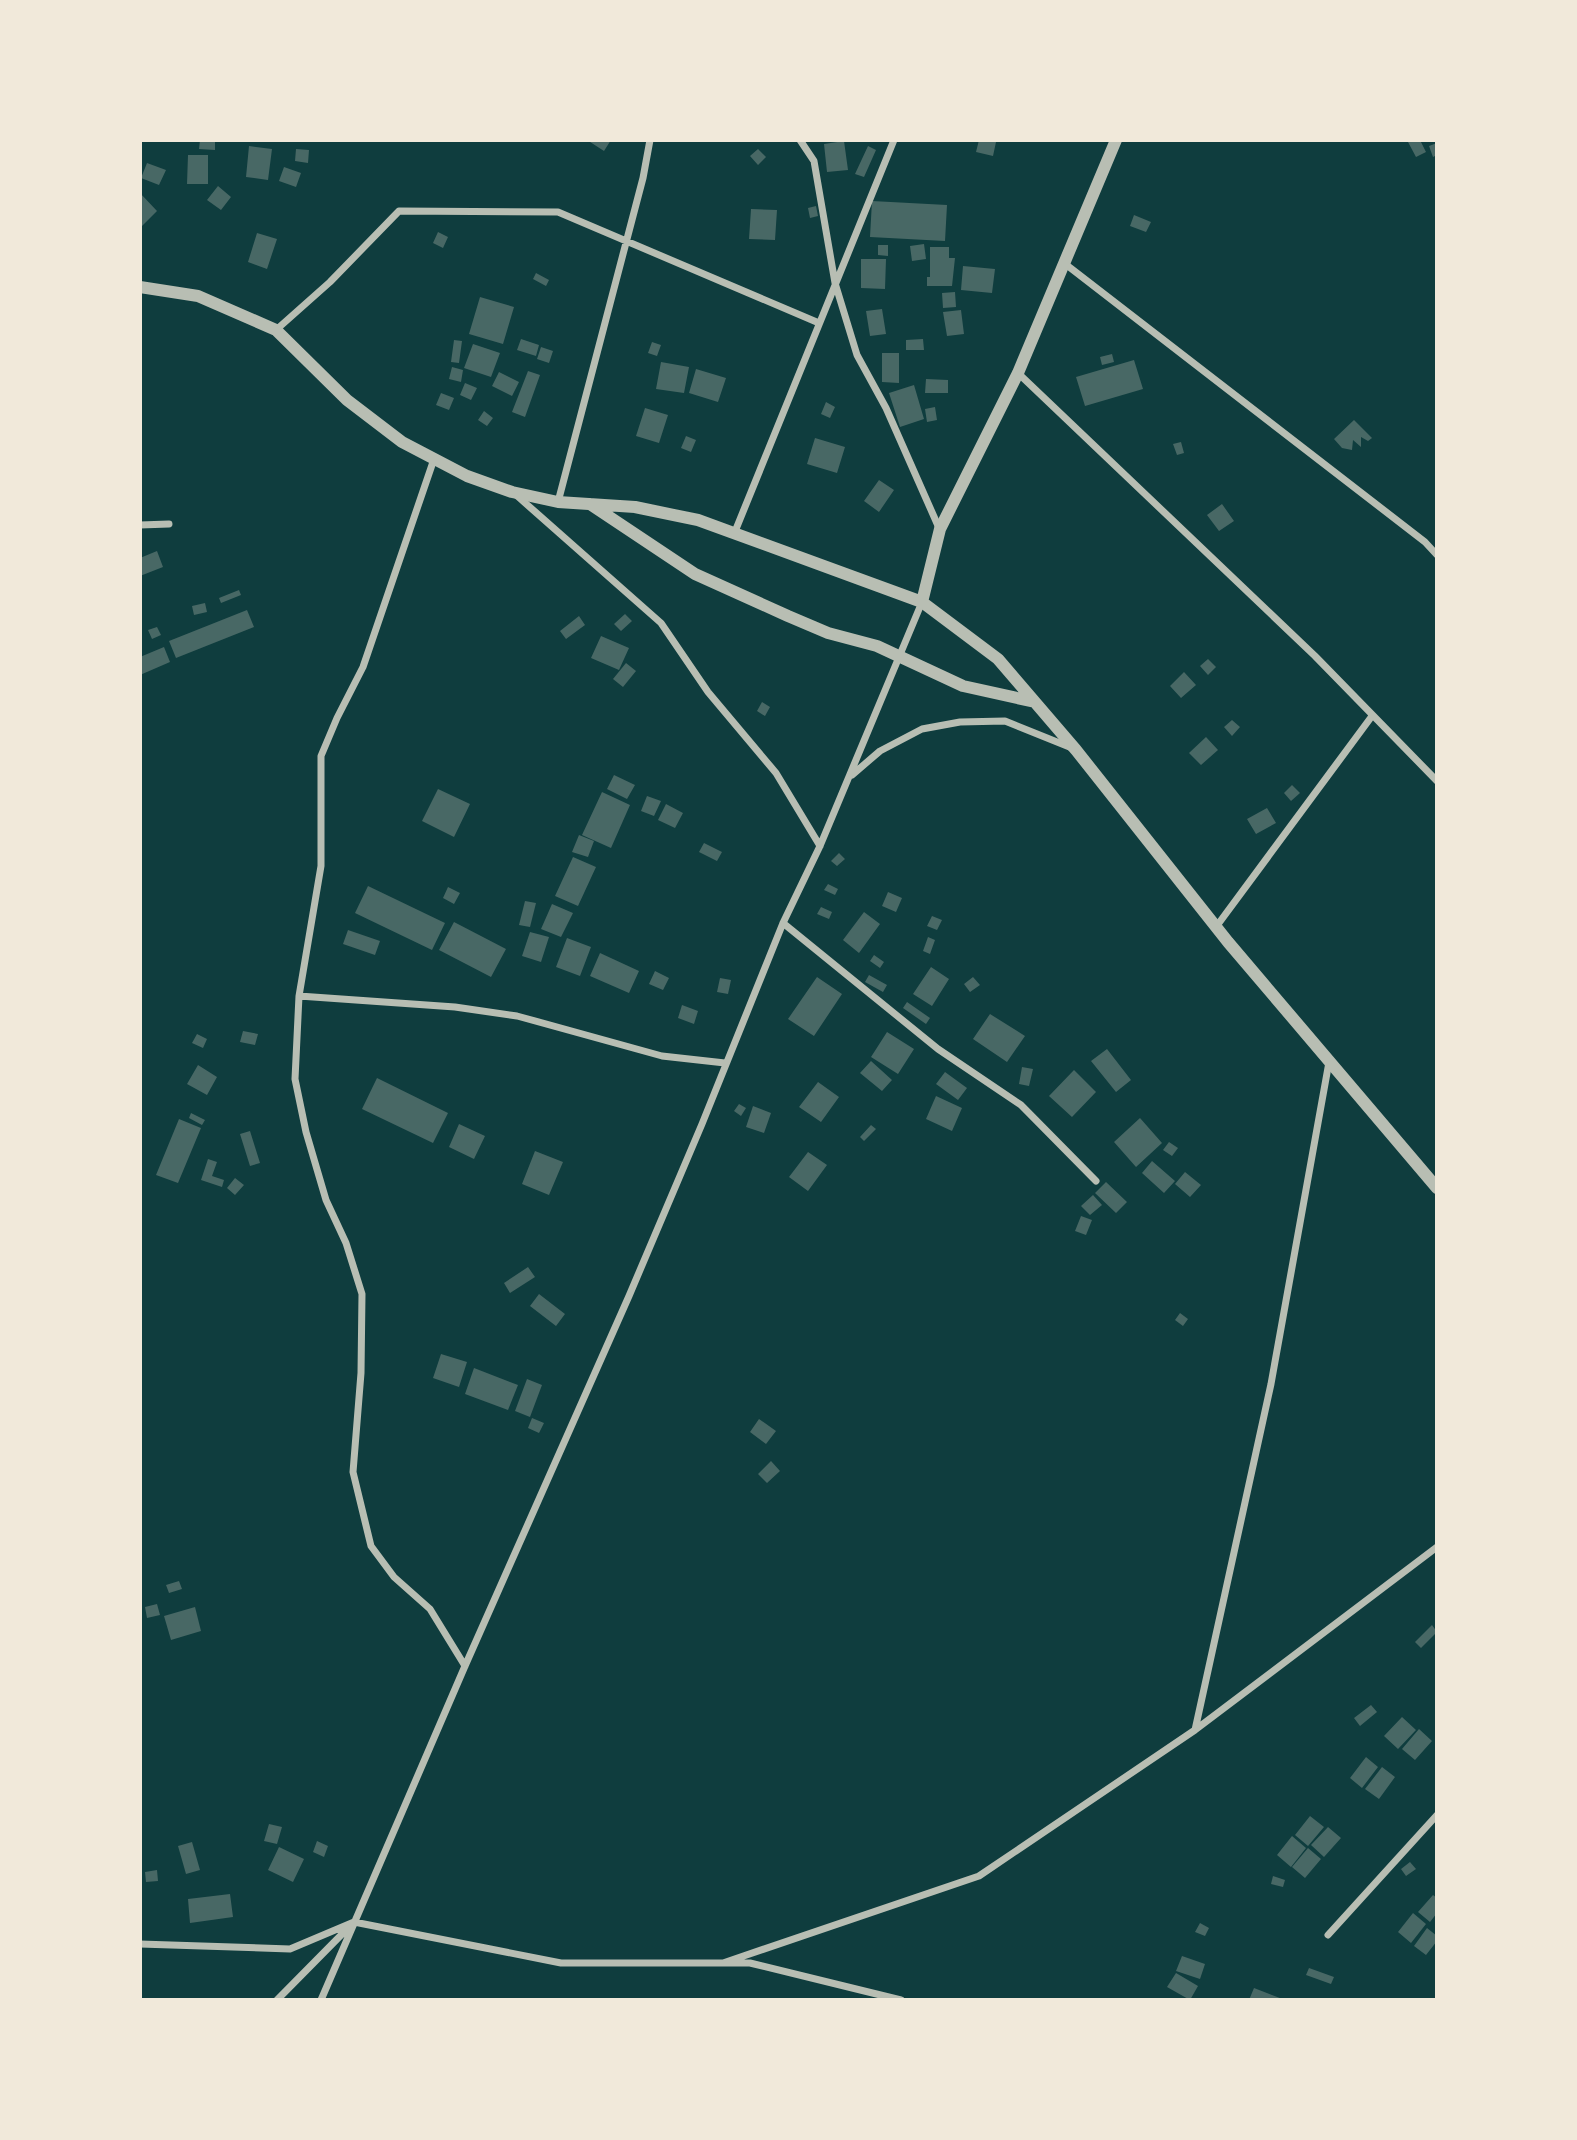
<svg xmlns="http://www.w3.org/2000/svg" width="1577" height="2140" font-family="Cabin,sans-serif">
<rect width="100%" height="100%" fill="#0f3d3e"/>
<path fill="#486865" d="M200 140H215V150L199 149Z
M587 140H611L604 151Z
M979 140 996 142 993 156 976 152Z
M1412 140H1420L1426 152 1416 157 1408 142Z
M844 141 848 170 827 172 824 144Z
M1437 143V155L1433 157 1429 146Z
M249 146 272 149 268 180 246 177Z
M868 146 876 150 864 177 855 174Z
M296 149 309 150 308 163 295 161Z
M758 149 766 157 758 165 750 156Z
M188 155H208V184H187Z
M147 163 166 170 159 185 141 178Z
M284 167 301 173 296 187 279 181Z
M218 186 231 197 221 210 207 200Z
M140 193 157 211 142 226 140 224Z
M872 201 947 205 945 241 870 237Z
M816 206 818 216 810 218 808 208Z
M751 209 777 210 775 240 749 239Z
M1134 215 1151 222 1146 232 1130 226Z
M438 232 448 237 443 248 433 243Z
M257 233 277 239 267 269 248 262Z
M924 244 926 259 912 261 910 246Z
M878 245H888V256L878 255Z
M930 247H949V258H955L952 286H927V277H930Z
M861 259H886L885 289 861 288Z
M963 266 995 269 992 293 961 290Z
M536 273 549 280 546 286 533 279Z
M955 292 956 307 943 308 942 293Z
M480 297 514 307 503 344 469 334Z
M882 309 886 334 870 336 866 311Z
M961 310 964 334 947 336 943 312Z
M521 339 539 345 536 356 517 350Z
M923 339 924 350H906V340Z
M454 340 462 341 459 363 451 362Z
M652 342 661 345 657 356 648 353Z
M473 344 500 353 491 377 464 368Z
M541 347 553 351 549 363 537 359Z
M882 353H899V383L882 382Z
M1112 354 1114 362 1102 365 1100 357Z
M1134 360 1143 389 1085 406 1076 377Z
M661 362 689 367 684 393 656 389Z
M452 367 463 370 461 382 449 379Z
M696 369 726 378 718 402 689 393Z
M528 371 540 375 525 417 512 412Z
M499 372 519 382 512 396 492 386Z
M926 379 948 380V393H925Z
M465 383 477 388 471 400 460 395Z
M914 385 924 419 900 427 889 393Z
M441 393 454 398 449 410 436 405Z
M826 402 835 407 830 418 821 414Z
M935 407 937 420 927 422 925 409Z
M645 408 668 415 659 443 636 436Z
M484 411 493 418 487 426 478 420Z
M1354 420 1372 438 1368 441 1361 437V447L1353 440 1352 450 1342 448 1334 439Z
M686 436 696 440 691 452 681 448Z
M815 438 845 447 837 473 807 464Z
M1181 442 1184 453 1177 455 1173 444Z
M879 480 894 490 879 512 864 501Z
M1222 504 1234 521 1219 531 1207 515Z
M157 551 163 567 140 576V558Z
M239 590 241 595 221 603 219 598Z
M205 603 207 612 194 615 192 606Z
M247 610 254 627 176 658 169 641Z
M625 614 632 621 621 631 614 624Z
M579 616 585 625 566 639 560 631Z
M157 627 161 635 152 639 148 630Z
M601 636 629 648 619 670 591 658Z
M164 647 170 662 140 675V657Z
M1208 659 1216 667 1208 675 1200 666Z
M626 663 636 671 623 687 613 679Z
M1184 672 1196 685 1181 698 1170 686Z
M762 702 770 707 765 716 757 711Z
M1232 720 1240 727 1232 736 1224 727Z
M1206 737 1218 750 1201 765 1189 753Z
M614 775 635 785 627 799 607 789Z
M1292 785 1300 793 1291 801 1284 793Z
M438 789 470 804 454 837 422 821Z
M602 792 630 805 611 848 582 835Z
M647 796 661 801 654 816 641 811Z
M666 804 683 813 675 828 658 820Z
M1267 808 1276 823 1256 834 1247 819Z
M579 835 594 841 588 857 572 852Z
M704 843 722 852 717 861 699 852Z
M839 853 845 859 837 866 831 861Z
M573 857 596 867 578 906 555 896Z
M828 884 838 889 835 895 824 890Z
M368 886 445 923 432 950 355 913Z
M448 887 460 893 454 904 443 898Z
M888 892 902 898 896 912 882 906Z
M525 901 536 903 530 927 519 925Z
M552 904 573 913 561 937 541 929Z
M821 907 832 912 829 919 817 914Z
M864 912 880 924 859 953 843 940Z
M932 916 942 920 937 930 927 926Z
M454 922 506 949 491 977 439 950Z
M348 930 380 941 375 955 343 944Z
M530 932 549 937 541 962 522 956Z
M928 937 935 940 930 954 923 951Z
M567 938 591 947 580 976 556 967Z
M600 953 639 971 629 993 590 976Z
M874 955 884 962 880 968 870 961Z
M931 967 949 979 932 1006 913 994Z
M655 971 669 978 663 990 649 984Z
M869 975 887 985 883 992 865 982Z
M817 977 842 994 814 1036 788 1019Z
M973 977 980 985 970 992 964 984Z
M720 978 731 980 728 994 717 992Z
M907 1002 930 1018 926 1024 903 1008Z
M682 1005 698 1011 694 1024 678 1018Z
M990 1014 1025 1036 1007 1062 973 1039Z
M243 1031 258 1034 255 1045 240 1042Z
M887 1032 914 1049 898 1074 871 1057Z
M197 1034 207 1039 203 1048 192 1043Z
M1107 1049 1131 1080 1116 1092 1091 1061Z
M871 1061 892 1080 882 1091 860 1073Z
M198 1065 217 1077 207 1095 187 1084Z
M1022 1067 1033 1069 1029 1086 1019 1084Z
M1074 1070 1096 1092 1072 1117 1049 1096Z
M945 1072 967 1088 958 1100 936 1084Z
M377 1078 448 1113 433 1143 362 1109Z
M818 1082 839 1097 821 1122 799 1107Z
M936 1096 962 1108 952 1131 926 1119Z
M739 1104 746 1108 741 1116 734 1111Z
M753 1106 771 1113 764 1133 746 1127Z
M191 1113 205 1120 202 1125 189 1118Z
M1140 1118 1162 1143 1136 1167 1114 1142Z
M179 1119 201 1128 178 1183 156 1175Z
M459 1124 485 1136 474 1159 449 1147Z
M871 1125 876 1129 864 1141 860 1137Z
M250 1131 260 1163 250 1166 240 1134Z
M1169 1142 1178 1148 1172 1156 1163 1150Z
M535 1151 563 1162 549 1195 522 1184Z
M808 1152 827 1165 808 1191 789 1177Z
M208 1159 217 1162 212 1176 224 1180 222 1187 201 1180Z
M1152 1161 1175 1181 1164 1193 1142 1173Z
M1185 1172 1201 1185 1190 1197 1175 1184Z
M235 1178 244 1185 235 1195 227 1188Z
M1106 1182 1127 1202 1116 1213 1095 1193Z
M1093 1195 1102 1205 1090 1215 1081 1206Z
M1081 1216 1092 1220 1086 1235 1075 1231Z
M528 1267 535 1277 510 1293 504 1283Z
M539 1294 565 1314 556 1326 530 1306Z
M1180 1313 1188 1319 1183 1326 1175 1320Z
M441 1354 467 1362 459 1387 433 1378Z
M474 1368 518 1385 508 1410 465 1394Z
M527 1379 542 1385 530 1417 515 1411Z
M532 1418 544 1423 539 1433 528 1428Z
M759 1419 776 1431 766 1444 750 1432Z
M771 1461 780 1471 767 1483 758 1474Z
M179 1581 182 1589 169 1593 166 1585Z
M157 1604 160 1615 147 1618 145 1607Z
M195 1607 201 1631 171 1640 164 1616Z
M1432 1625 1437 1632 1421 1648 1415 1642Z
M1371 1705 1377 1712 1360 1726 1354 1718Z
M1402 1717 1416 1730 1398 1749 1384 1736Z
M1419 1729 1432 1741 1415 1760 1402 1749Z
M1366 1757 1378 1767 1362 1788 1350 1778Z
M1382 1767 1395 1777 1379 1799 1365 1789Z
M1310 1816 1324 1827 1308 1846 1295 1835Z
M269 1824 282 1827 277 1844 264 1841Z
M1328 1827 1341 1838 1324 1857 1311 1845Z
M1292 1836 1306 1848 1291 1867 1277 1855Z
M317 1841 328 1846 324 1857 313 1852Z
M192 1842 200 1870 186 1874 178 1846Z
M279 1847 304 1859 293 1882 268 1870Z
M1308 1848 1321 1859 1305 1878 1292 1867Z
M1410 1862 1416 1869 1406 1876 1401 1869Z
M157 1870 158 1881 146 1882 145 1872Z
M1273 1876 1285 1880 1283 1887 1271 1884Z
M230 1894 233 1917 190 1923 188 1899Z
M1433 1895 1437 1898V1913L1430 1922 1418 1912Z
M1413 1913 1426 1924 1411 1943 1398 1932Z
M1200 1923 1209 1928 1205 1936 1195 1932Z
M1427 1928 1437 1936V1941L1426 1955 1414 1946Z
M1182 1956 1205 1964 1200 1979 1176 1971Z
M1309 1968 1334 1977 1331 1984 1306 1975Z
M1176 1973 1198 1986 1190 2000 1167 1987Z
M1254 1988 1285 2000H1249Z"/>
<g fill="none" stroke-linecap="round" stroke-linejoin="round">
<path stroke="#b8beb3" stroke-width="7" d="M800 140 814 161 835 283 857 355 886 408 939 528
M1064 263 1425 542 1437 555
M276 330 330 282 399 211 558 212 819 323
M1018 373 1315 656 1437 781
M434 459 363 667 337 718 321 756V866L299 996 295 1079 306 1132 326 1200 346 1243 362 1294 361 1373 353 1472 371 1546 394 1577 430 1609 465 1666
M515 494 661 623 708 692 776 773 820 846
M558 502 643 178 650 140
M140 525 169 524
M734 534 894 140
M852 775 880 751 922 729 960 722 1005 721 1072 748
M783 923 938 1049 1021 1105 1096 1181
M1216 927 1372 716
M299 996 455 1007 517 1016 662 1056 725 1063
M1195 1730 1437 1547
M1328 1935 1437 1815
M140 1944 290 1949 354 1922 561 1963H750L901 2000
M723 1963 979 1876 1195 1730 1271 1384 1329 1062
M277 2000 351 1925
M321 2000 465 1666 629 1296 702 1124 783 923 820 846 922 602"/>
<path stroke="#b8beb3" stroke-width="12" d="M140 287 198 296 276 330 347 400 402 442 467 476 512 492 558 502 635 507 698 520 922 602 998 659 1076 750 1228 942 1437 1188
M590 504 695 574 788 616 828 633 877 646 963 686 1035 702
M922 602 940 529 1018 373 1116 140"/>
</g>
<rect width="1577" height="2140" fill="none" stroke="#f1e9da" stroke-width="284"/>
</svg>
